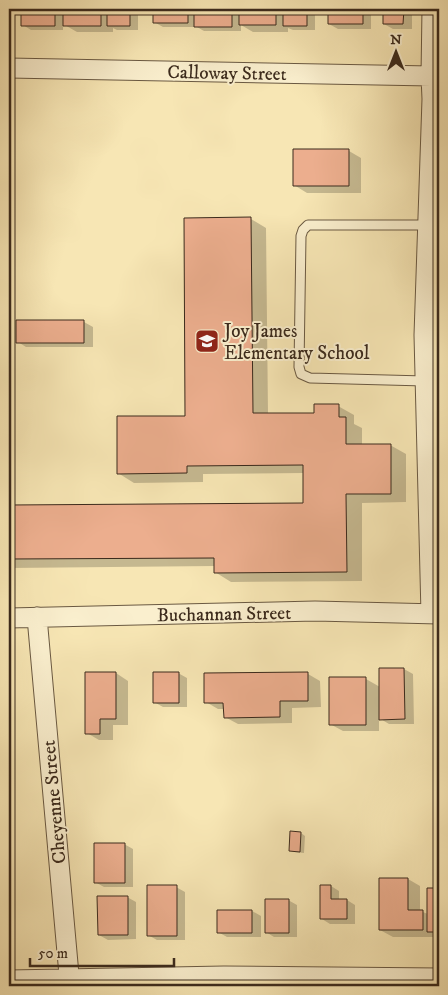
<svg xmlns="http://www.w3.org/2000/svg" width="448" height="995" font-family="'IM FELL DW Pica',serif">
<rect width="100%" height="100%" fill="#f7e6b4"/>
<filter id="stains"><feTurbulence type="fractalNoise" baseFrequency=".004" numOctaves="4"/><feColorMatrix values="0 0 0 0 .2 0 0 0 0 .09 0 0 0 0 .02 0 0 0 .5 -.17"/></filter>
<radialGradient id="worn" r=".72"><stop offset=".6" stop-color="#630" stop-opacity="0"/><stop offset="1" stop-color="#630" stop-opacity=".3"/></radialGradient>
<path fill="#0003" d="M23 9H412V29H393L384 24V15H380L371 11V29H338L329 24V15H315V30H293L288 28V32H253L241 25V31H204L197 27H163L154 22V15H138V30H117L113 28V32H77L63 24V30H31L23 25Z
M349 151 361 158V193H307L294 185Z
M251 219 266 228 268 414H316L338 406 354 415V424L362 428V445H390L406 454V502L362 503V581L231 582 215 572V566L9 568V507L304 504V473L203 474V482L134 483 118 473 186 417Z
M84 322 93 327V347H26L18 342Z
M404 669 413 674 414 724H389L379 718V731H343L330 724 366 679 380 687V670Z
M116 673 128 681V725H113V740H99L87 733Z
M178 673 187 678V707H163L154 702Z
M308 674 320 681 321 707 292 708V723L238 724 225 717V709H218L206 702Z
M291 832 301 833 305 836 304 853 294 852 290 850Z
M124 844 133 849V887H104L95 882Z
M408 879 420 886V911L428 914V889H439V938L437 937H393L380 930Z
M331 886 339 891V900H347L355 905V924H330L322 919Z
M176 887 185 892V940H157L148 935Z
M127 897 136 902V939L108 940 99 935Z
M288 900 297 905V937H274L266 932Z
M218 911H252L261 916V937H227L218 932Z"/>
<path fill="#ecae8e" stroke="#3b2a1c" d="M21 9H55V26H21Z
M63 9H101V26H63Z
M107 9H143V11H130V26H107Z
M153 9H188V23H153Z
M194 9H232V27H194Z
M239 9H276V25H239Z
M283 9H319V11H307V26H283Z
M328 9H363V24H328Z
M370 9H404L403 24H383V11H370Z
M293 149H349V186H293Z
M251 217 253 413H314V404H339V417H346V444H391V494H346L347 572 214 573V558L9 559V505L303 503V465L187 466V473L117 474V416H185L184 218Z
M16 320H84V343H16Z
M379 668H404L405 719 379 720Z
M85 672H116V719H100V734H85Z
M153 672H179V703H153Z
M308 672V701H280V717L224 718 223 703H204V673Z
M329 677H366V725H329Z
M290 831 301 832 300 852 289 851Z
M94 843H125V883H94Z
M379 878H408V910H423V930H379Z
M147 885H177V936H147Z
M320 885H331V899H347V919H320Z
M427 888H439V932H427Z
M97 896H128V935H98Z
M265 899H289V933H265Z
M217 910H252V933H217Z"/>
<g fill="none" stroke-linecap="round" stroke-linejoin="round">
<g stroke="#6a5942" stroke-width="11">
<path id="service" d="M425 381 310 378 301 374 299 367 301 236 303 230 308 225H428"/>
</g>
<g stroke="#6a5942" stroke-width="21">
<path id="minor" d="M9 68 431 76 439 87
M431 614 424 335 432 99 431 76 432 9
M37 617 70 986
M9 618 315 611 439 614
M9 980 224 976 439 978"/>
</g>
<use href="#service" stroke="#faefce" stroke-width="9"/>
<use href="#minor" stroke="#faefce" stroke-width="19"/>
</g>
<defs>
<g id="school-square" transform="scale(1.25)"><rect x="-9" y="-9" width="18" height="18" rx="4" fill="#8f2418" stroke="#faefce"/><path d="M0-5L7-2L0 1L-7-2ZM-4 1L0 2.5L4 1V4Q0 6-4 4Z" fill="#fff"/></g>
</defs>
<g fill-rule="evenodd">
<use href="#school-square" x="207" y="341"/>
</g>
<g text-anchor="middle" stroke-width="4" stroke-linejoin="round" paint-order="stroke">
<g font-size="19" fill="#3b2a1c" stroke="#faefce">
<text transform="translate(227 72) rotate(1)" y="7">Calloway Street</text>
<text transform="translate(224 613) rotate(-1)" y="7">Buchannan Street</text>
<text transform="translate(53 802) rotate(-95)" y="7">Cheyenne Street</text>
</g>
<g font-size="19" fill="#3b2a1c" stroke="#faefce" text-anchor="start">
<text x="224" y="337">Joy James<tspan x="224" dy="22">Elementary School</tspan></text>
</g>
</g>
<rect width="448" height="995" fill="none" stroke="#f7e6b4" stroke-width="30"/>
<rect x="10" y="10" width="428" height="975" fill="none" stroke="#3b2a1c" stroke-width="2.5"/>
<rect x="15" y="15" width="418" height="965" fill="none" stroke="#3b2a1c"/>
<g transform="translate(396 52)" stroke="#faefce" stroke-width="4" paint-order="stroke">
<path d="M0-4L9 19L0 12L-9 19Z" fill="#3b2a1c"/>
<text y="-8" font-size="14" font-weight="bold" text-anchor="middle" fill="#3b2a1c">N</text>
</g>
<path d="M30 958v8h144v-8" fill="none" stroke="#3b2a1c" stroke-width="2.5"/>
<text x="38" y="958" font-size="15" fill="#3b2a1c" stroke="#faefce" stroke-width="4" paint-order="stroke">50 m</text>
<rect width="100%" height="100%" filter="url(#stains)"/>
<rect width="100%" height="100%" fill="url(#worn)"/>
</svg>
